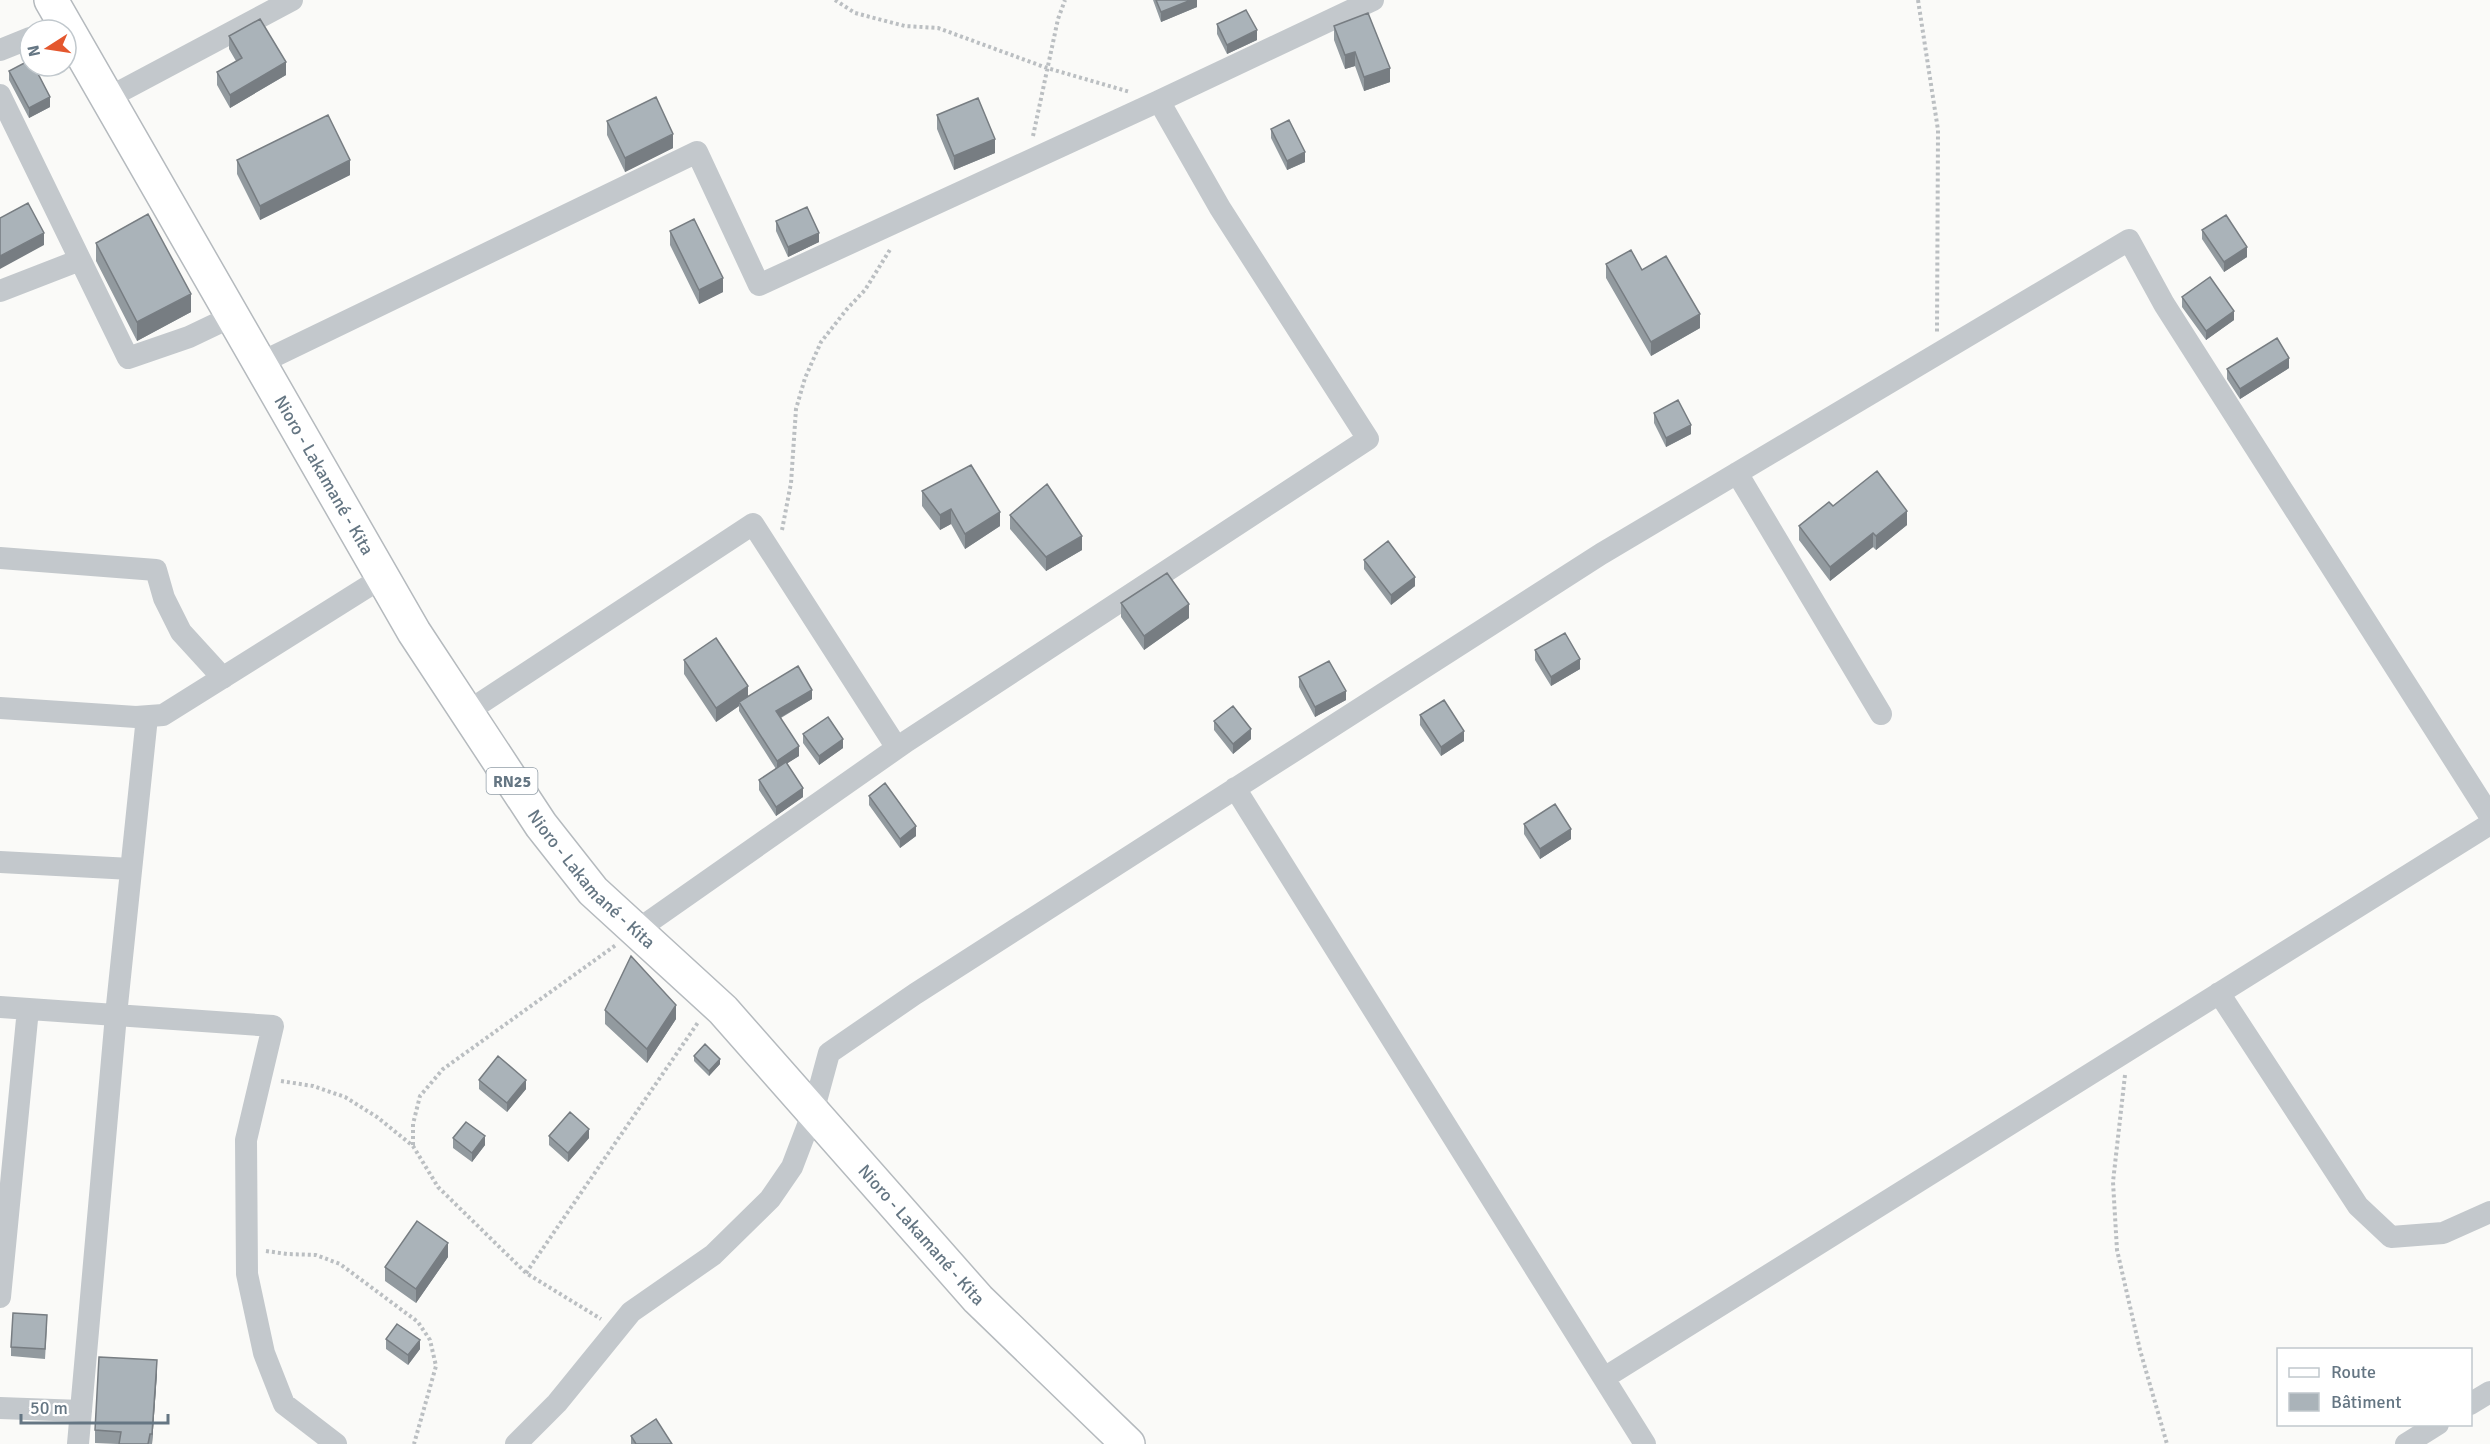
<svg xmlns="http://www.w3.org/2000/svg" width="2490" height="1444" font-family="Signika,sans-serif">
<rect width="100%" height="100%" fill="#fafaf8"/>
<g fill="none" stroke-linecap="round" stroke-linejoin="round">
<g stroke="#b5babe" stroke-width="36">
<g id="primary">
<path id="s1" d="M51 0 414 632 541 825 593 891 723 1010 978 1299 1128 1444"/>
</g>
</g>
<path stroke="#bbbfc2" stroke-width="4" stroke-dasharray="3 3" stroke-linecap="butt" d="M835 0 855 13 905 26 938 28 1047 68 1130 92
M1918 0 1938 130 1937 332
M1033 136 1058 19 1065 0
M782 530 791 483 796 409 805 378 821 342 847 309 865 290 891 248
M2125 1075 2113 1182 2117 1250 2140 1350 2167 1444
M281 1081 313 1086 345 1097 377 1117 413 1146 438 1187 526 1273 601 1319
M413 1145V1124L420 1096 443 1069 616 945
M266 1251 287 1254 316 1255 340 1264 418 1322 430 1340 436 1366 414 1444
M526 1273 699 1021"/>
<path stroke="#c3c8cc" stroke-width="22" d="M0 50 30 38
M0 95 128 358 189 337 233 316
M108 98 292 0
M1159 101 1373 0
M0 291 80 260
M260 363 697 152 759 285 1159 101 1220 208 1368 439 907 741 636 931
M1737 473 1881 714
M0 558 156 570 164 598 181 632 223 678
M0 708 136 717 163 715 383 577
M467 712 753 524 897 748
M1235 788 1645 1444
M0 862 131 869
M2219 993 2358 1206 2391 1237 2443 1233 2490 1212
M0 1007 273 1026 246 1140 247 1274 264 1353 284 1404 336 1444
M0 1297 28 1009
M1604 1378 2490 824
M2470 1404 2490 1392
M0 1408 81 1411
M78 1444 116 1015 147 717
M516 1444 557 1403 631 1312 713 1255 770 1199 792 1167 813 1112 829 1053 915 994 1601 554 2129 240 2164 304 2490 816
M2406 1444 2438 1424"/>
<use href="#primary" stroke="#fff" stroke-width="33"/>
</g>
<path fill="#929a9f" d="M1153 0H1197V7L1161 22Z
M1217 24 1257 40 1227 54 1217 34Z
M1334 26 1390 82 1364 91 1355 66 1345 69 1334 40Z
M229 36 286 75 230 108 217 85V72L236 61 229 49Z
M9 71 50 107 29 118 9 80Z
M937 115 995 153 954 170 937 129Z
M607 121 673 148 625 172 607 135Z
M1271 129 1305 162 1287 170 1271 138Z
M237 160 350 175 260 220 237 174Z
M776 221 819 242 788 257 776 231Z
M2202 230 2247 257 2224 272 2202 239Z
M670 231 723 292 699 304 670 245Z
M96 243 191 312 137 341 96 261Z
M1606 264 1642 270 1700 328 1651 356 1606 278Z
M2182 297 2234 320 2206 340 2182 307Z
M2289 368 2240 399 2227 379V369Z
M1654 413 1691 434 1666 447 1654 423Z
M922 491 1000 526 965 549 951 524 940 530 922 506Z
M1833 506 1907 525 1876 550 1873 547 1830 581 1799 540V526Z
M1010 515 1082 550 1046 571 1010 529Z
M1364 560 1415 586 1391 605 1364 569Z
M1121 603 1189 618 1144 650 1121 617Z
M1535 650 1580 669 1551 686 1535 660Z
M684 660 748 696 812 699 781 718 799 756 787 763 803 797 776 816 759 790V780L776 769 739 711V706L716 722 684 674Z
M1299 677 1346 700 1315 717 1299 687Z
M1420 715 1464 741 1441 756 1420 725Z
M1214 721 1251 739 1233 754 1214 730Z
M803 734 843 748 819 765 803 743Z
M869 796 916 836 900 848 869 805Z
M1524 824 1571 839 1540 859 1524 834Z
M605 1010 676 1019 647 1063 605 1024Z
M694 1056 720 1064 709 1076 694 1061Z
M479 1080 526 1089 507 1112 479 1089Z
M549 1136 589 1138 568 1162 549 1145Z
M453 1138 485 1145 472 1162 453 1148Z
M448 1257 416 1303 385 1281V1267Z
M47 1325 45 1359 11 1356V1347Z
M386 1339 420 1349 408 1365 386 1349Z
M157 1373 152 1444H117L95 1443V1430Z
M631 1436 672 1444H631Z"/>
<path fill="#777d82" d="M1191 0H1197V7L1161 22V12Z
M1257 30V40L1227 54V45Z
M1355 52V66L1345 69V55Z
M286 62V75L230 108V95Z
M1390 68V82L1364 91V77Z
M50 97V107L29 118V108Z
M673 134V148L625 172V158Z
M995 139V153L954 170V156Z
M1305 152V162L1287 170V161Z
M350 160V175L260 220V206Z
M44 233V245L0 269V256Z
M819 233V242L788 257V247Z
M2247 247V257L2224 272V262Z
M723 278V292L699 304V290Z
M191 294V312L137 341V322Z
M2234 311V320L2206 340V331Z
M1700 314V328L1651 356V342Z
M2289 358V368L2240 399V389Z
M1691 425V434L1666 447V438Z
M951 509V524L940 530V515Z
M1907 511V525L1876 550V536Z
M1000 512V526L965 549V534Z
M1873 533V547L1830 581V567Z
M1082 536V550L1046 571V557Z
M1415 577V586L1391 605V595Z
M1189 604V618L1144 650V636Z
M1580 659V669L1551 686V677Z
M748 686V700L739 702V706L716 722V708Z
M812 690V699L776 720V711Z
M1346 691V700L1315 717V707Z
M1251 729V739L1233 754V744Z
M1464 731V741L1441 756V747Z
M843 739V748L819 765V756Z
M799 746V756L777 770V761Z
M803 788V797L776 816V807Z
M916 826V836L900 848V839Z
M1571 829V839L1540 859V849Z
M676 1005V1019L647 1063V1049Z
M720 1059V1064L709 1076V1071Z
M526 1080V1089L507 1112V1103Z
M589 1129V1138L568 1162V1153Z
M485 1136V1145L472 1162V1153Z
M448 1243V1257L416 1303V1289Z
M420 1340V1349L408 1365V1355Z
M157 1360V1373L152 1444V1434Z"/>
<path fill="#aab3b9" stroke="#777d82" stroke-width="1.5" d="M1156 0H1191L1161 12Z
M1246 10 1257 30 1227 45 1217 24Z
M1368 13 1390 68 1364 77 1355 52 1345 55 1334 26Z
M260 19 286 62 230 95 217 72 242 58 229 36Z
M30 60V66H34L50 97 29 108 9 71Z
M656 97 673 134 625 158 607 121Z
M978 98 995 139 954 156 937 115Z
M328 115 350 160 260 206 237 160Z
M1289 120 1305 152 1287 161 1271 129Z
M28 203 44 233 0 256V218Z
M807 207 819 233 788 247 776 221Z
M148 214 191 294 137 322 96 243Z
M2226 215 2247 247 2224 262 2202 230Z
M694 219 723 278 699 290 670 231Z
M1631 250 1642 270 1666 256 1700 314 1651 342 1606 264Z
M2210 277 2234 311 2206 331 2182 297Z
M2277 338 2289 358 2240 389 2227 369Z
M1678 400 1691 425 1666 438 1654 413Z
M971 465 1000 512 965 534 951 509 940 515 922 491Z
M1877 471 1907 511 1876 536 1873 533 1830 567 1799 526 1829 502 1833 506Z
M1047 484 1082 536 1046 557 1010 515Z
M1388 541 1415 577 1391 595 1364 560Z
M1167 573 1189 604 1144 636 1121 603Z
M1565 633 1580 659 1551 677 1535 650Z
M716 638 748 686 716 708 684 660Z
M1329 661 1346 691 1315 707 1299 677Z
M798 666 812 690 776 711 799 746 777 761 739 702Z
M1444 700 1464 731 1441 747 1420 715Z
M1233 706 1251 729 1233 744 1214 721Z
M828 717 843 739 819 756 803 734Z
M786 762 803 788 776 807 759 780Z
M885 783 916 826 900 839 869 796Z
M1555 804 1571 829 1540 849 1524 824Z
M631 956 676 1005 647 1049 605 1010Z
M705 1044 720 1059 709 1071 694 1056Z
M498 1056 526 1080 507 1103 479 1080Z
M570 1112 589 1129 568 1153 549 1136Z
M466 1122 485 1136 472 1153 453 1138Z
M417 1221 448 1243 416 1289 385 1267Z
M13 1313 47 1315 45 1349 11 1347Z
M397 1324 420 1340 408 1355 386 1339Z
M99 1357 157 1360 152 1434H150L148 1444H119L121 1432 95 1430Z
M656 1419 672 1444H636L631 1436Z"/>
<g text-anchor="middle" stroke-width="6" stroke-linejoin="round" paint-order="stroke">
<rect fill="#fff" stroke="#939fa8" stroke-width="1.5" x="486.5" y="768" width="51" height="26" rx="4.5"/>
<g font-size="16" font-weight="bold" fill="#657683">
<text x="512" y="787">RN25</text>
</g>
<g font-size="18" fill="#657683" stroke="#fff">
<text dy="6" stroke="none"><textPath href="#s1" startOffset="548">Nioro - Lakamané - Kita</textPath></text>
<text dy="6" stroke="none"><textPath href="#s1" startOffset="1034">Nioro - Lakamané - Kita</textPath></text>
<text dy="6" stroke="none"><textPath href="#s1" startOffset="1520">Nioro - Lakamané - Kita</textPath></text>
</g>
</g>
<rect x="2277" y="1348" width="195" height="78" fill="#ffffff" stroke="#c1c8cd" stroke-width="1.5"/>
<rect x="2289" y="1368" width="30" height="9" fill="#ffffff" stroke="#c1c8cd" stroke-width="1.5"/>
<text x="2331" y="1378" font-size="18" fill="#657683">Route</text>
<rect x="2289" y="1393" width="30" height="18" fill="#aab3b9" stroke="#c1c8cd" stroke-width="1.5"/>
<text x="2331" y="1408" font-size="18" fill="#657683">Bâtiment</text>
<g transform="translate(48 48) rotate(258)"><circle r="28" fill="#ffffff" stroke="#c1c8cd" stroke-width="1.5"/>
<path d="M0-4.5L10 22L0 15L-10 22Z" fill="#e4572e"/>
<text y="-9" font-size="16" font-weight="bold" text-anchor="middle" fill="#657683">N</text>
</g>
<path d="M21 1414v9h147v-9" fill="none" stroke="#657683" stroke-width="3"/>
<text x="30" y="1414" font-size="18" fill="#657683" stroke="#ffffff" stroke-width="4.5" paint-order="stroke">50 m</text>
</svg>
